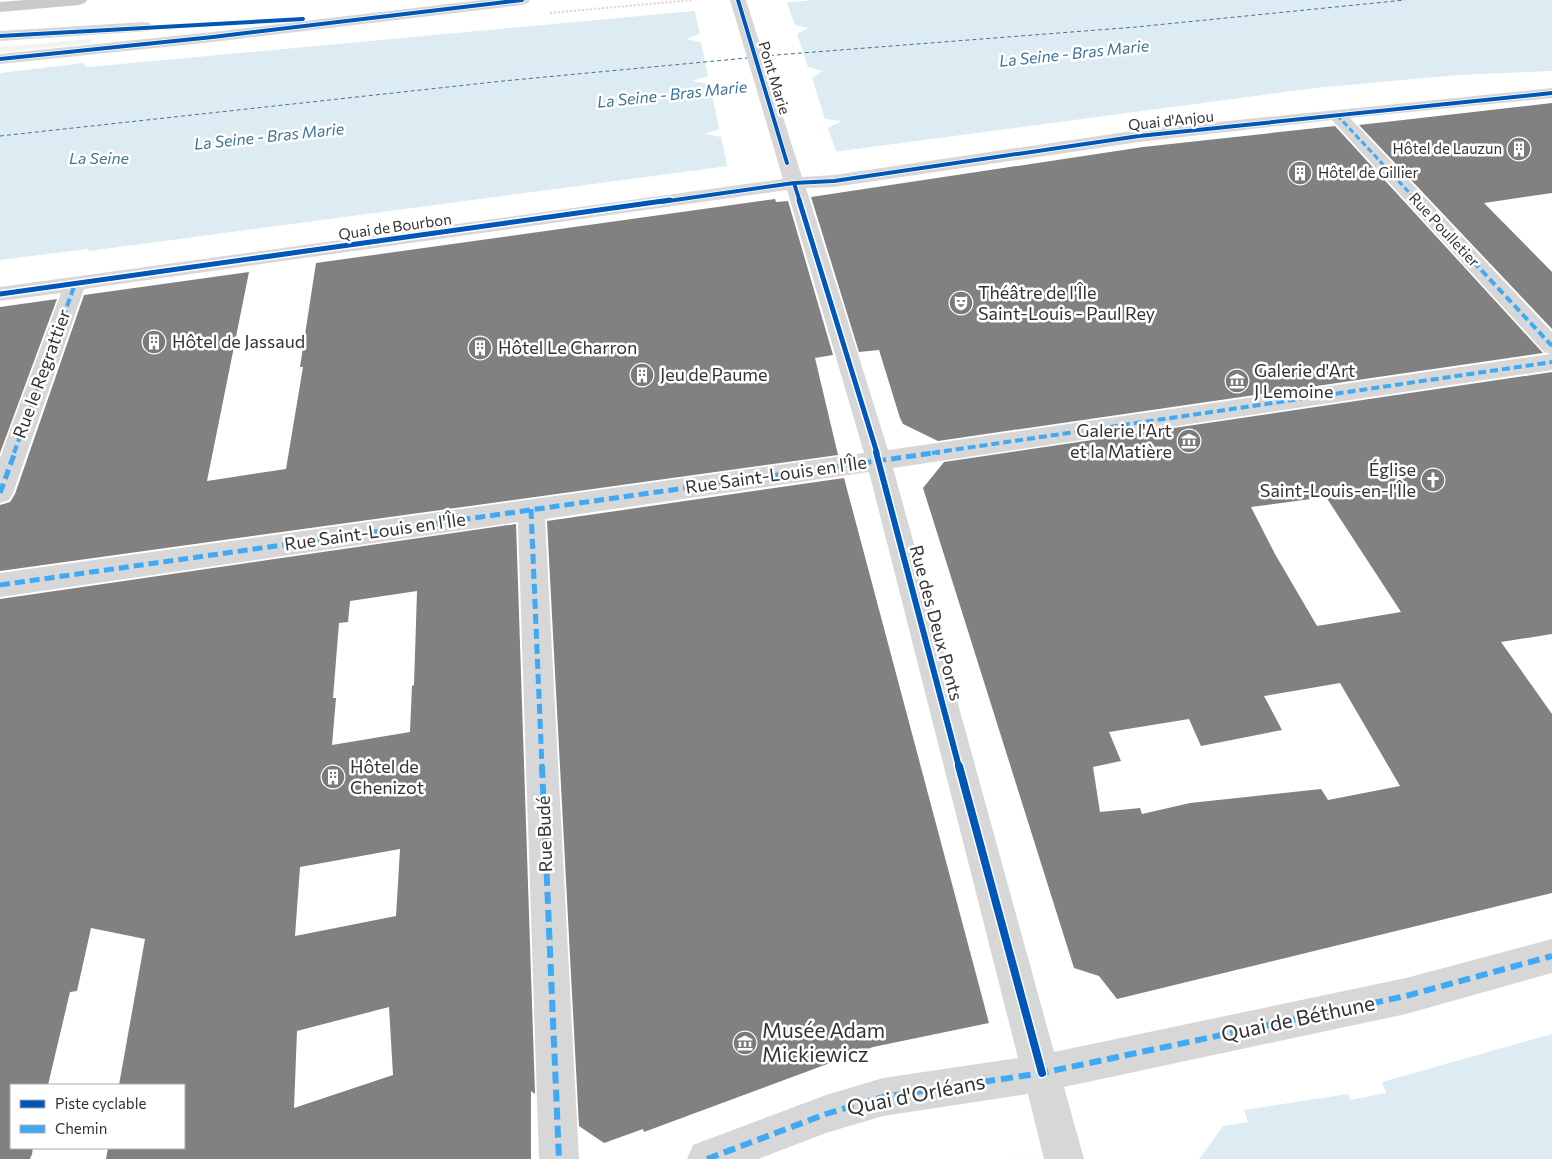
<svg xmlns="http://www.w3.org/2000/svg" width="1552" height="1159" font-family="Commissioner,sans-serif">
<rect width="100%" height="100%" fill="#fff"/>
<path fill="#f1f5ed" d="M92 39 90 44 0 52V47Z"/>
<path fill="#ddebf3" d="M813 0H1552V71L1458 75 1315 88 89 251 88 249 0 260V73L84 63 85 67H89Z
M1552 1034V1159H1013L1248 1122 1244 1110 1348 1094 1351 1100 1386 1093 1382 1082Z"/>
<path fill="#fff" d="M786 0 795 25 809 28 797 34 808 67 823 71 812 78 825 119 842 121 828 128 837 154 728 169 721 137 705 134 719 129 710 84 692 81 708 76 701 42 686 39 700 34 694 8Z
M1224 1125 1199 1159H1013Z"/>
<g fill="none" stroke-linecap="round" stroke-linejoin="round">
<path stroke="#3f7597" stroke-width="1" stroke-dasharray="4 3" stroke-linecap="butt" d="M763 56 1136 27 1405 0
M0 136 503 81 747 58"/>
</g>
<path fill="#818181" fill-rule="evenodd" d="M1552 103V193L1484 203 1552 272V329L1359 125Z
M1335 126 1543 353 938 441 903 424 900 418 879 350 859 352 811 197 1143 147Z
M775 199 776 202 788 201 833 355 815 358 838 455 0 571V505L10 502 15 494 84 295 249 272 207 481 286 469 303 367H300L316 263Z
M57 299 0 453V307Z
M1552 372V634L1501 642 1552 714V893L1117 999 1099 976 1074 968 923 488 944 462ZM1326 497 1401 612 1317 626 1275 554 1251 507ZM1340 683 1400 786 1328 800 1321 789 1190 803 1142 814 1140 808 1100 812 1093 767 1121 761 1109 732 1189 719 1201 746 1282 730 1264 696Z
M844 478 989 1023 873 1047 644 1132 643 1129 604 1143 579 1126 547 521Z
M516 524 535 1094 531 1091V1159H106L108 1148H184V1085H119L145 939 91 928 77 991 70 992 48 1085H11V1148H33L32 1154 30 1159H0V599ZM417 591 414 685 412 686 410 732 332 745 336 698H333L339 623 348 622 350 601ZM400 849 396 916 295 936 300 867ZM389 1007 393 1075 294 1108 297 1031Z"/>
<g fill="none" stroke-linecap="round" stroke-linejoin="round">
<path stroke="#d6d6d6" stroke-width="2" stroke-dasharray="2 2" stroke-linecap="butt" d="M550 13 693 0"/>
<path fill="#d7d7d7" fill-rule="evenodd" d="M482 0H530L528 3 522 5 213 42 0 64V54L213 32Z
M730 0H746L802 177 834 175 1139 130 1552 88V98L1350 118 1552 332V370L893 468 1054 1052 1406 978 1552 939V973L1406 1014 1064 1087 1084 1159H1044L1028 1094 883 1116 826 1133 758 1159H687L693 1145 826 1095 883 1078 1018 1058 869 472 545 519 579 1159H539L518 522 0 597V573L864 453 787 190 84 289 13 493 9 500 0 503V458L61 293 0 301V287L783 179ZM1332 120 1544 352 1551 354 888 450 806 188 834 187 1139 142Z
M144 22 150 23 152 27 150 31 0 41V31Z"/>
<path fill="#cacaca" fill-rule="evenodd" d="M25 0H87L85 3 79 5 0 12V2Z"/>
<path stroke="#3fa9f5" stroke-width="3" stroke-dasharray="6 3" stroke-linecap="butt" d="M1337 115 1418 202"/>
<path stroke="#3fa9f5" stroke-width="4" stroke-dasharray="8 4" stroke-linecap="butt" d="M1416 200 1552 346
M14 453 75 284
M932 453 1552 362"/>
<path stroke="#3fa9f5" stroke-width="5" stroke-dasharray="10 5" stroke-linecap="butt" d="M0 493 15 452
M531 509 542 767
M0 585 940 452"/>
<path stroke="#3fa9f5" stroke-width="6" stroke-dasharray="12 6" stroke-linecap="butt" d="M542 766 559 1159
M707 1159 826 1114 883 1097 1042 1073 1406 996 1552 956"/>
<g stroke="#fff" stroke-width="5.5">
<path id="cycleway-far3" d="M738 0 787 163
M0 36 303 19
M0 59 213 37 522 0
M794 183 800 202
M661 202 794 183 834 181 1139 136 1552 93"/>
</g>
<g stroke="#fff" stroke-width="8">
<path id="cycleway-far2" d="M799 200 877 453
M0 294 670 200"/>
</g>
<g stroke="#fff" stroke-width="9">
<path id="cycleway-far1" d="M876 452 959 767"/>
</g>
<g stroke="#fff" stroke-width="11">
<path id="cycleway" d="M959 766 1042 1073"/>
</g>
<use href="#cycleway-far3" stroke="#0057b8" stroke-width="4"/>
<use href="#cycleway-far2" stroke="#0057b8" stroke-width="5"/>
<use href="#cycleway-far1" stroke="#0057b8" stroke-width="6"/>
<use href="#cycleway" stroke="#0057b8" stroke-width="8"/>
</g>
<defs>
<g id="building-disc" transform="scale(1.25)"><circle r="9.5" fill="#7a7a7a" stroke="#fff"/><path d="M-4-6H4V6H1V3H-1V6H-4ZM-2.5-4.3h1.7v1.8h-1.7ZM.8-4.3h1.7v1.8H.8ZM-2.5-1h1.7V.8h-1.7ZM.8-1h1.7V.8H.8Z" fill="#fff"/></g>
<g id="theatre-disc" transform="scale(1.25)"><circle r="9.5" fill="#7a7a7a" stroke="#fff"/><path d="M-5-5.5Q0-4 5-5.5V0Q5 5 0 6Q-5 5-5 0ZM-3.3-2.5H-1v1.5H-3.3ZM1-2.5H3.3v1.5H1ZM-2.8 1Q0 5.5 2.8 1Z" fill="#fff"/></g>
<g id="museum-disc" transform="scale(1.25)"><circle r="9.5" fill="#7a7a7a" stroke="#fff"/><path d="M0-6L6-3V-2H-6V-3ZM-5-1h2V3h-2ZM-1-1h2V3h-2ZM3-1h2V3H3ZM-6 4H6V6H-6Z" fill="#fff"/></g>
<g id="church-disc" transform="scale(1.25)"><circle r="9.5" fill="#7a7a7a" stroke="#fff"/><path d="M-1.2-6h2.4v3.5h3.3v2.4h-3.3V6h-2.4V-.1h-3.3v-2.4h3.3Z" fill="#fff"/></g>
</defs>
<g fill-rule="evenodd">
<use href="#building-disc" x="1519" y="149"/>
<use href="#building-disc" x="1300" y="173"/>
<use href="#theatre-disc" x="961" y="303"/>
<use href="#building-disc" x="154" y="342"/>
<use href="#building-disc" x="480" y="348"/>
<use href="#building-disc" x="642" y="375"/>
<use href="#museum-disc" x="1237" y="381"/>
<use href="#museum-disc" x="1189" y="441"/>
<use href="#church-disc" x="1433" y="480"/>
<use href="#building-disc" x="333" y="777"/>
<use href="#museum-disc" x="745" y="1043"/>
</g>
<g text-anchor="middle" stroke-width="5" stroke-linejoin="round" paint-order="stroke">
<g font-size="15" fill="#333" stroke="#fff">
<text transform="translate(774 78) rotate(73)" y="5">Pont Marie</text>
<text transform="translate(1171 121) rotate(-6)" y="5">Quai d'Anjou</text>
<text transform="translate(395 227) rotate(-8)" y="5">Quai de Bourbon</text>
<text transform="translate(1444 230) rotate(47)" y="5">Rue Poulletier</text>
</g>
<g font-size="15" fill="#333" stroke="#fff" text-anchor="end">
<text x="1502" y="154">Hôtel de Lauzun</text>
<text x="1318" y="178" text-anchor="start">Hôtel de Gillier</text>
</g>
<g font-size="16" font-style="italic" fill="#3f7597" stroke="#fff">
<text transform="translate(1074 53) rotate(-6)" y="6">La Seine - Bras Marie</text>
<text transform="translate(672 94) rotate(-6)" y="6">La Seine - Bras Marie</text>
<text transform="translate(269 136) rotate(-6)" y="6">La Seine - Bras Marie</text>
<text x="99" y="164">La Seine</text>
</g>
<g font-size="18" fill="#333" stroke="#fff" text-anchor="start">
<text x="978" y="299">Théâtre de l'Île<tspan x="978" dy="21">Saint-Louis - Paul Rey</tspan></text>
<text x="172" y="348">Hôtel de Jassaud</text>
<text x="498" y="354">Hôtel Le Charron</text>
<text x="1254" y="377">Galerie d'Art<tspan x="1254" dy="21">J Lemoine</tspan></text>
<text x="660" y="381">Jeu de Paume</text>
<text x="1172" y="437" text-anchor="end">Galerie l'Art<tspan x="1172" dy="21">et la Matière</tspan></text>
<text x="1416" y="476" text-anchor="end">Église<tspan x="1416" dy="21">Saint-Louis-en-l'Île</tspan></text>
<text x="350" y="773">Hôtel de<tspan x="350" dy="21">Chenizot</tspan></text>
</g>
<g font-size="18" fill="#333" stroke="#fff">
<text transform="translate(42 374) rotate(-70)" y="6">Rue le Regrattier</text>
<text transform="translate(776 475) rotate(-8)" y="6">Rue Saint-Louis en l'Île</text>
<text transform="translate(375 532) rotate(-8)" y="6">Rue Saint-Louis en l'Île</text>
<text transform="translate(936 623) rotate(75)" y="6">Rue des Deux Ponts</text>
<text transform="translate(545 834) rotate(-92)" y="6">Rue Budé</text>
</g>
<g font-size="21" fill="#333" stroke="#fff">
<text transform="translate(1298 1019) rotate(-12)" y="7">Quai de Béthune</text>
<text transform="translate(916 1095) rotate(-11)" y="7">Quai d'Orléans</text>
</g>
<g font-size="21" fill="#333" stroke="#fff" text-anchor="start">
<text x="762" y="1038">Musée Adam<tspan x="762" dy="24">Mickiewicz</tspan></text>
</g>
</g>
<rect x="10" y="1084" width="175" height="65" fill="#ffffff" stroke="#adadad"/>
<rect x="20" y="1100" width="25" height="8" fill="#0057b8" stroke="#adadad"/>
<text x="55" y="1109" font-size="15" fill="#333333">Piste cyclable</text>
<rect x="20" y="1125" width="25" height="8" fill="#3fa9f5" stroke="#adadad"/>
<text x="55" y="1134" font-size="15" fill="#333333">Chemin</text>
</svg>
